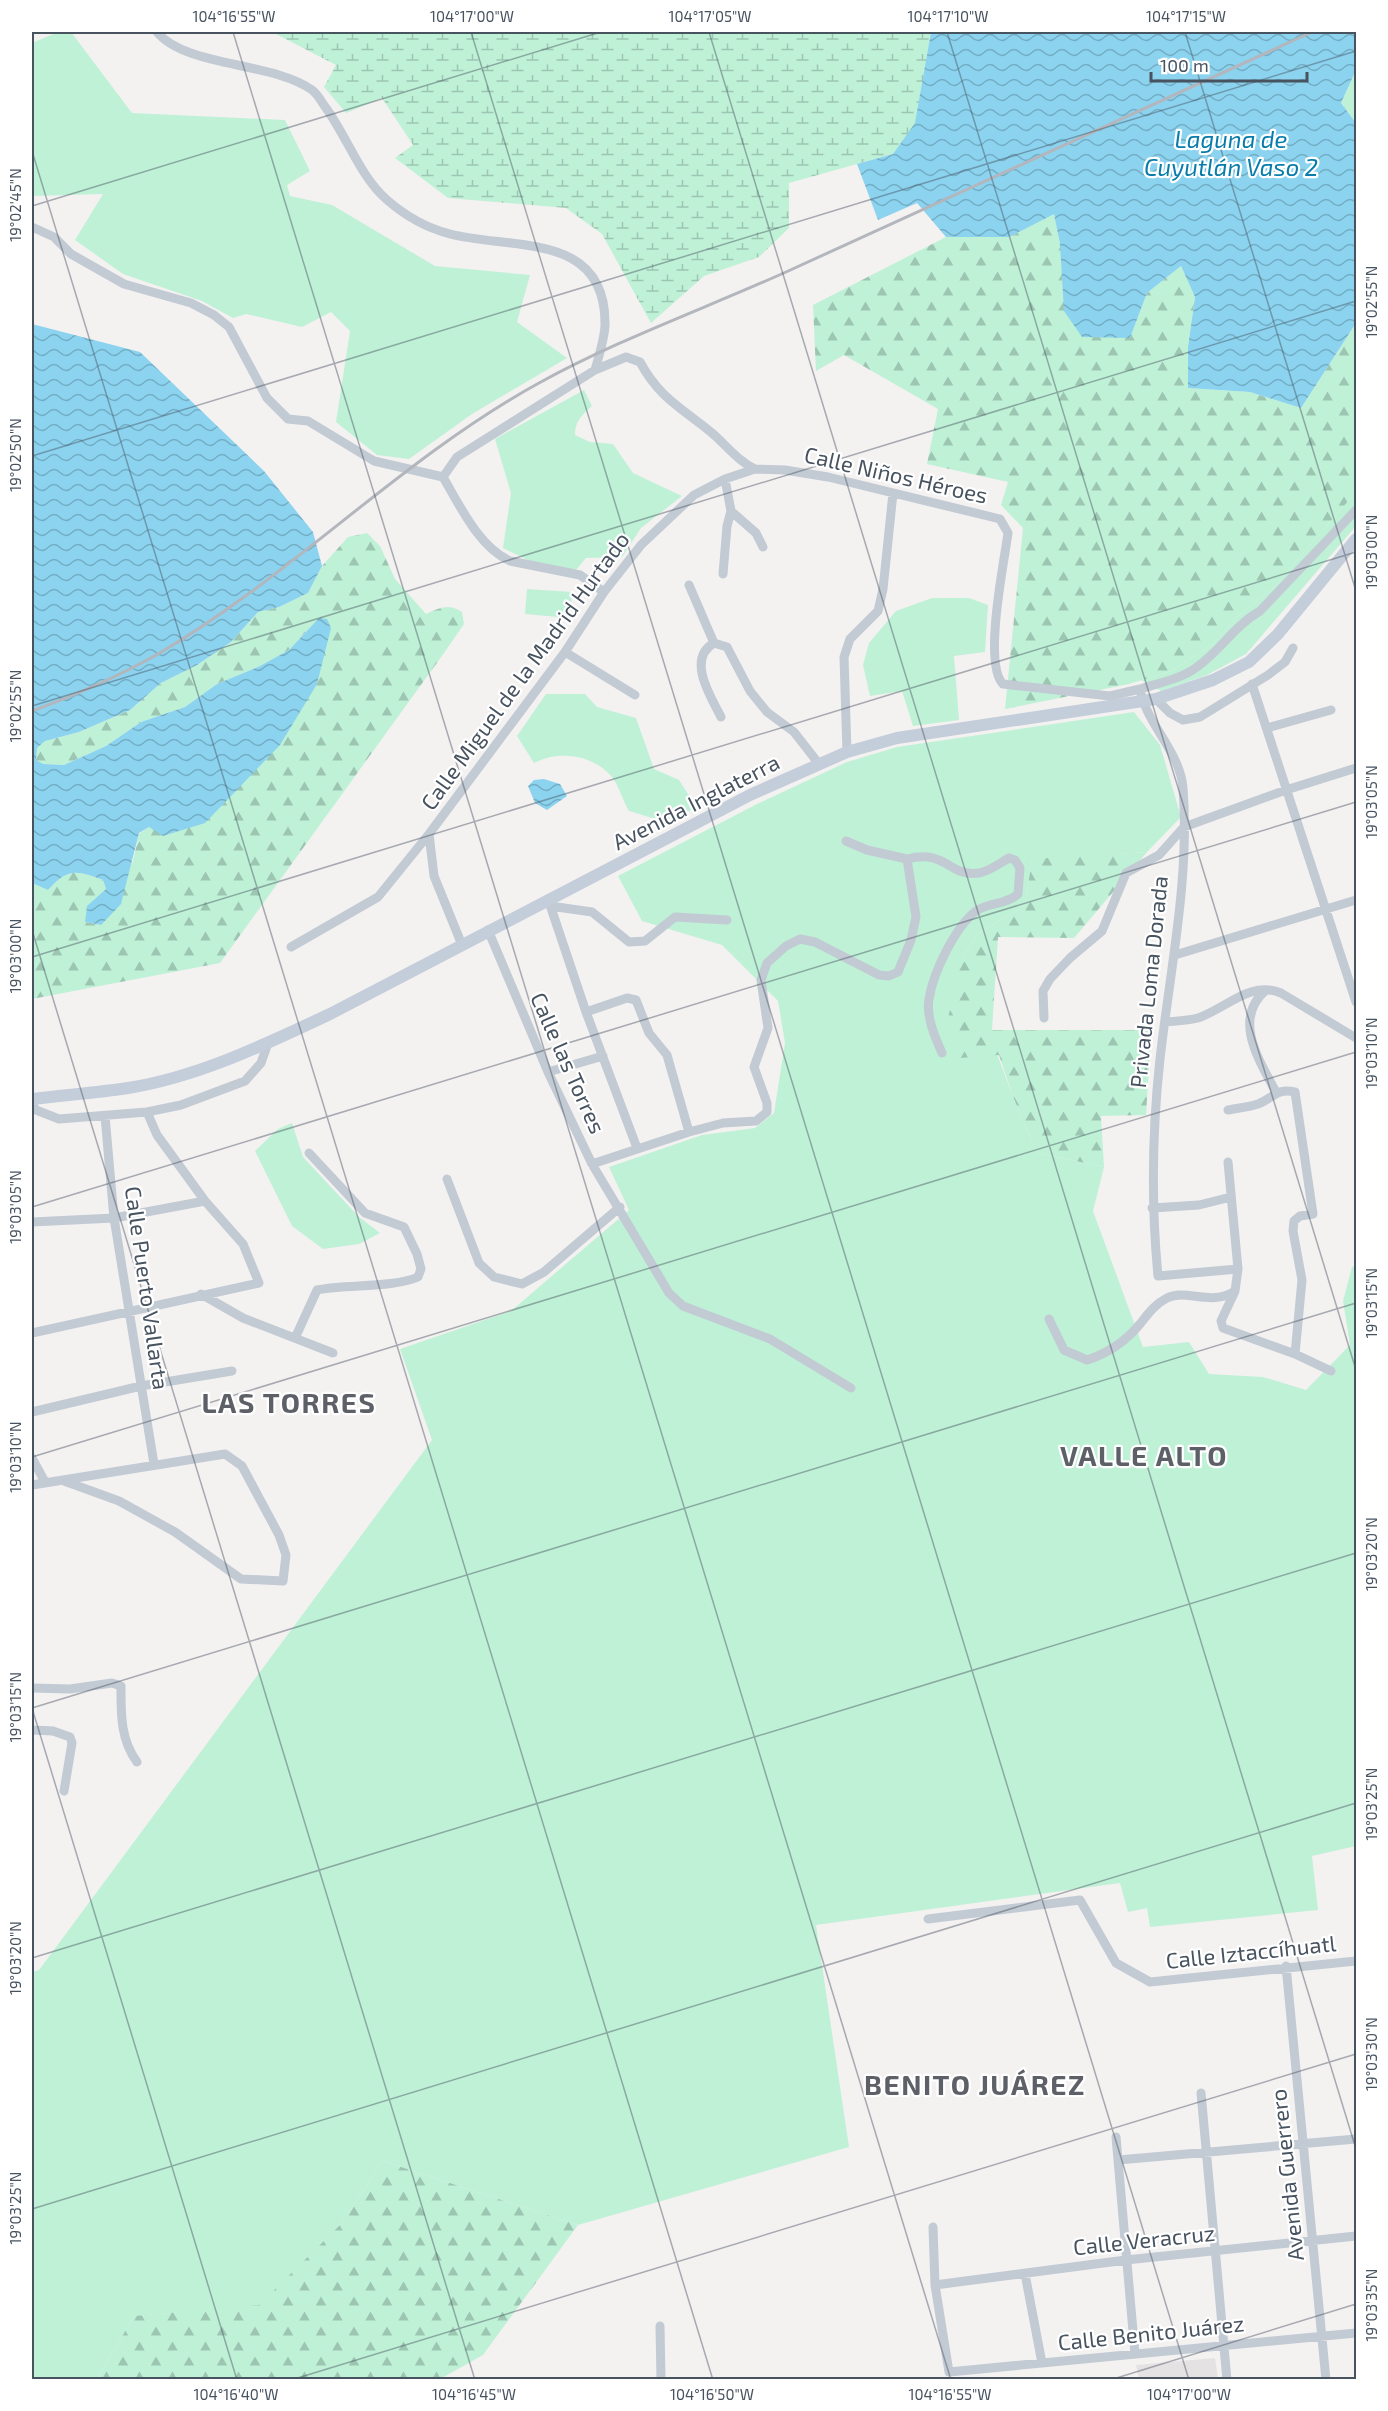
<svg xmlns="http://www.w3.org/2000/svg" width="1388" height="2411" font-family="'Exo 2',sans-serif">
<defs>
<pattern id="forest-firs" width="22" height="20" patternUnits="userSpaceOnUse" patternTransform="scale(1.5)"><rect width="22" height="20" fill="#bff1d7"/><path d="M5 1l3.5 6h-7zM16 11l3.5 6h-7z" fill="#9dc6b2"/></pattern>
<pattern id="wetland-marsh" width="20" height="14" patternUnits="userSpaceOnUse" patternTransform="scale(1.5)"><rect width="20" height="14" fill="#bff1d7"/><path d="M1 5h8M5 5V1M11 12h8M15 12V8" fill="none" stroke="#9dc6b2"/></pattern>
<pattern id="water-waves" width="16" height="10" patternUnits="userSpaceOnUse" patternTransform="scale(1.5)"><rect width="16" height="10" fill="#8bd3ef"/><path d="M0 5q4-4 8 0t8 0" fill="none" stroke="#74aec5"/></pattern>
</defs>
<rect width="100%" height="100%" fill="#f4f1f1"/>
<path fill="#e5e2e3" d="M1215 2358 1218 2379H1139L1136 2365Z"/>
<path fill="#bff1d7" d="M58 32H71L132 113 285 120 310 171 287 185 290 196 332 205 435 266 530 275 517 322 567 358 472 414 409 459 377 455 336 422 350 331 331 312 302 327 246 314 233 318 202 301 123 274 75 240 103 194 32 196V43Z
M584 390 592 406C582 415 575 421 575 435L590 442 613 444 633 473 682 496 641 528 622 557 586 558 576 570 534 563 503 548 511 493 495 439Z
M1356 492V526L1246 654 1207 675 1161 691 1141 680 1171 671 1212 645 1237 617 1272 589Z
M527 589 572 592 570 618 525 614Z
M932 598H969L988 605 985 652 954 656 959 720 913 726 902 691 870 696 863 665 869 643 896 611Z
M546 694H585L597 707 636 718 654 769 679 780 697 808 662 821 629 811C623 801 619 786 612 777 593 754 558 750 534 763L517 736Z
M1134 712 1160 745 1181 817 1147 852 1032 860 1025 905 978 934 961 958 1012 1094 1037 1153 1104 1167 1093 1211 1143 1347 1189 1342 1209 1374 1263 1377 1306 1390 1350 1345 1343 1301 1352 1267 1356 1265V1846L1312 1856 1318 1910 1150 1927 1147 1908 1128 1912 1120 1883 816 1925 849 2147 578 2225 383 2161 341 2224 259 2306 134 2316 97 2379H32V1972L39 1970 432 1440 400 1349 511 1311 629 1210 609 1167 702 1135 755 1128 774 1113 785 1043 778 1001 722 945 642 921 618 876 757 804 847 762 897 747Z
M292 1123 303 1157 359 1217 380 1233 359 1244 323 1249 292 1226 255 1151 278 1129Z"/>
<path fill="url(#forest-firs)" d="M1356 70V123L1341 103Z
M1054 213 1060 244 1130 338 1147 293 1181 266 1195 297 1188 347V388L1250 392 1301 408 1356 323V492L1272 589 1237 617 1212 645 1171 671 1129 684 1005 709 1023 528 1001 505 1008 482 927 464 938 409 844 355 816 371 813 305 946 237H1009Z
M367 533 380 546 395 579 426 614C440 608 449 603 462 612L464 624 444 653 220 963 32 999V883L48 890C68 868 76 870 103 880L106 889 88 906 85 922 101 925 133 861 139 834 149 827 319 618 289 650 260 666 217 684 185 707 141 722 106 746 64 765 43 764 35 760 37 748 45 741 79 732 130 710 161 683 197 665 231 642 258 612 279 607 308 593 322 566 348 537Z
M1147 852 1074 938 998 937 992 1030H1151L1146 1115 1101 1116 1104 1167 1037 1153 1012 1094 999 1055 959 1058 948 1019 961 958 978 934 1025 905 1032 859Z
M383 2161 578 2225 483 2355 440 2379H97L134 2316 259 2305 341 2224Z"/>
<path fill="url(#wetland-marsh)" d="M272 32H931L916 123 893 154 789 183V228L759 257 704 276 651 323 602 234 566 208 448 198 395 158 413 145 382 98 346 113 324 87 336 65Z"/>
<path fill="url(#water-waves)" d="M931 32H1356V70L1341 103 1356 123V323L1301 408 1250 392 1188 388V347L1195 297 1181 266 1147 293 1130 338 1082 337 1064 311 1060 244 1054 214 1009 237H946L917 203 878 220 857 164 893 154 915 123Z
M32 324 140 352 264 471 313 532 322 566 308 593 279 607 258 612 231 642 197 665 161 683 130 710 79 732 45 741 37 748 36 760 43 764 64 765 106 746 141 722 185 707 217 684 260 666 289 650 319 618 327 619 331 628 317 684 280 745 205 823 163 836 149 827 139 833 121 904 101 925 85 922 87 906 106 889 103 880C76 870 68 868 48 890L32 883Z
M544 779 560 784 567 796 547 810 535 803 528 786 534 780Z"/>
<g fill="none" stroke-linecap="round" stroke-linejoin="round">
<path stroke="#c2cad3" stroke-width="9" d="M157 32C185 67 274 62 312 90 318 94 322 103 326 108 347 137 360 176 386 199 404 215 427 228 450 234 512 250 607 231 605 326 604 340 599 356 595 370
M32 227 54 237 71 254 124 284 191 303 214 315 229 327 267 398 288 419 308 421 374 461 443 477
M443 477 457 457 595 370 626 357 640 362C660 399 682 408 712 433 727 446 738 461 755 469
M443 477C460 506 479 547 510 561L580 575 604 592
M731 511 756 533 763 547
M723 574 727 526 731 511 725 479
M689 585 714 643
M714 643 727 647 750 691 767 712 794 732 819 764
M714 643C686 659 711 697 721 717
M565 652 635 695
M1252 684 1356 1002
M1140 689C1159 683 1181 679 1197 667 1221 650 1234 626 1260 611L1356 510
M1156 699 1170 713 1183 720 1200 717 1268 675 1285 662 1293 648
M1267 728 1331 710
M847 752 844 657 850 639 878 611 883 589 893 493
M846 841 867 850 907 859
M548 899 586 1012 637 1148
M550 906 592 912 629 942 645 941 675 917 727 920
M488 930 548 1072 592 1164 669 1293 683 1306 770 1339 851 1388
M462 945 434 876 429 834 565 652 604 592 641 545 694 495 725 479 755 469 785 470 828 477 1000 519 1008 533C1004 563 983 664 1003 684L1110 696 1140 689C1146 724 1180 751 1183 788 1190 878 1170 970 1160 1059 1152 1132 1151 1203 1158 1276L1238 1269
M291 947 378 897 429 834
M1175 955 1356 900
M1266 990C1232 1019 1259 1060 1276 1092
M586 1012 627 998 636 1000 649 1033 667 1055 689 1132
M1044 1018 1043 991 1050 979 1070 958 1102 931 1126 873 1159 855 1184 827 1286 790 1356 768
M1165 1022C1176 1021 1187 1021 1198 1018 1225 1009 1251 980 1281 993L1356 1038
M548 1072 603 1056
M32 1104 36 1110 59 1119 147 1112 181 1105 245 1081 261 1063 268 1043
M1228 1110C1238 1108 1249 1107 1258 1104 1274 1098 1276 1088 1295 1092L1313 1214 1300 1216 1294 1221 1293 1231 1302 1280 1295 1354
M105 1116 114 1218 154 1464
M1228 1162 1238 1269 1235 1291 1221 1321 1223 1328 1295 1354 1331 1371
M592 1164 689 1132 723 1123 756 1121 767 1112V1103L754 1067 768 1028 761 980 767 963 786 946 800 939 815 942 879 975 889 976 898 972 911 940 916 917 907 859C947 849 948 877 979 873 988 872 1000 863 1009 858L1015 860 1020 868 1018 894C1006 905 989 902 976 911 955 927 933 973 929 999 926 1017 935 1037 942 1053
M447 1179 479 1263 494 1277 522 1284 544 1272 620 1207
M1152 1208 1199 1205 1231 1197
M32 1222 114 1218 205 1201
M201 1294 243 1318 333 1353
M1049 1319 1064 1350 1087 1360C1109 1353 1125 1342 1140 1324 1148 1314 1155 1304 1167 1298 1186 1288 1211 1307 1235 1291
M32 1333 259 1283 243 1244 205 1201 157 1135 147 1112
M295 1338 317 1290C347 1284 393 1288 418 1277L421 1269 417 1254 404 1227 365 1213 309 1153
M32 1412 141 1386 232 1371
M32 1458 45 1482
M32 1485 225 1454 242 1466 279 1535 286 1555 283 1581 241 1579 175 1532 119 1501 64 1481
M32 1688 70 1689 112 1683 121 1686C121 1713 120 1739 137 1762
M32 1730 53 1731 70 1737 72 1743 64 1791
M928 1919 1080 1900 1116 1963 1150 1982 1356 1961
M1286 1966 1326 2380
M1201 2093 1227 2380
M1116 2137 1135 2354
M1118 2160 1356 2139
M933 2227 935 2285 949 2372 1356 2333
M1025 2274 1042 2363
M935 2285 1126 2260 1356 2236
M660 2326 661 2380"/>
<path stroke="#c4cdda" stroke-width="12" d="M32 1099C63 1095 96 1093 128 1088 198 1077 266 1044 330 1014L750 795 847 752 897 738 1156 699 1213 680 1249 662 1278 634 1356 539"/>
<path stroke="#b3b6bc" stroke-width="3" d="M32 711C76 695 117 677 158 654 293 575 402 458 539 383 619 339 704 309 786 272 962 192 1137 112 1312 32"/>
</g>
<path fill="none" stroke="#485360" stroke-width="1.5" stroke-opacity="0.45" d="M233 32 951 2380M471 32 1189 2380M709 32 1356 2149M947 32 1356 1370M1185 32 1356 591M32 151 713 2380M32 206 601 32M32 456 1356 51M32 706 1356 301M32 930 475 2380M32 957 1356 552M32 1207 1356 802M32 1457 1356 1052M32 1708 237 2380M32 1708 1356 1303M32 1958 1356 1553M32 2209 1356 1803M291 2380 1356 2054M1110 2380 1356 2304"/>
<g text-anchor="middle" stroke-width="4.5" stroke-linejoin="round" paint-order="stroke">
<g font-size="22" fill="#485360" stroke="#fff">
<text transform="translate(896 475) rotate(13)" y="8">Calle Niños Héroes</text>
<text transform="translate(525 671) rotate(-54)" y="8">Calle Miguel de la Madrid Hurtado</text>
<text transform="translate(696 802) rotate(-27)" y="8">Avenida Inglaterra</text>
<text transform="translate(1149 982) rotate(-84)" y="8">Privada Loma Dorada</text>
<text transform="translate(568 1063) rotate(66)" y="8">Calle las Torres</text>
<text transform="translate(147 1288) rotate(82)" y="8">Calle Puerto Vallarta</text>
<text transform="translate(1251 1952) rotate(-6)" y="8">Calle Iztaccíhuatl</text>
<text transform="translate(1287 2175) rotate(-96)" y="8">Avenida Guerrero</text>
<text transform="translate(1144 2240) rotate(-6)" y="8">Calle Veracruz</text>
<text transform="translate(1151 2333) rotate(-6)" y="8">Calle Benito Juárez</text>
</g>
<g font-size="24" font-style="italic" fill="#087cab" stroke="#fff">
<text x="1231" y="148">Laguna de<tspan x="1231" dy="28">Cuyutlán Vaso 2</tspan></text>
</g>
<g font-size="28" font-weight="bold" letter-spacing="1.5" fill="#5d6167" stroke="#fff">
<text x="289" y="1413">LAS TORRES</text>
<text x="1144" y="1466">VALLE ALTO</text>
<text x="975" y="2095">BENITO JUÁREZ</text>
</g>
</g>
<rect width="1388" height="2411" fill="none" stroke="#ffffff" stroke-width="66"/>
<path d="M1151 72v9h156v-9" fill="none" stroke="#485360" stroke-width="3"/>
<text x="1160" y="72" font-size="18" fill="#485360" stroke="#ffffff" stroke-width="4.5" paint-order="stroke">100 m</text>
<rect x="33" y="33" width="1322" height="2345" fill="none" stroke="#485360" stroke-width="2"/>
<g font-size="15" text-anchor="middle" fill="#485360">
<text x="234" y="22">104°16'55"W</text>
<text x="472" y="22">104°17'00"W</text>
<text x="710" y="22">104°17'05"W</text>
<text x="948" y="22">104°17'10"W</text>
<text x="1186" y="22">104°17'15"W</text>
<text transform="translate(16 205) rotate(-90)" y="5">19°02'45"N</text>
<text transform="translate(1372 302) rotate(-90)" y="5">19°02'55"N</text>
<text transform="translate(16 455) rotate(-90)" y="5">19°02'50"N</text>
<text transform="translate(1372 552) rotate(-90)" y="5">19°03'00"N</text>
<text transform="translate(16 706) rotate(-90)" y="5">19°02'55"N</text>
<text transform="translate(1372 802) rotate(-90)" y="5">19°03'05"N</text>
<text transform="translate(16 956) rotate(-90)" y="5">19°03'00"N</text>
<text transform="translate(1372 1053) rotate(-90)" y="5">19°03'10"N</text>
<text transform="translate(16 1207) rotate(-90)" y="5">19°03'05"N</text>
<text transform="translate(1372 1303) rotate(-90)" y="5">19°03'15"N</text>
<text transform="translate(16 1457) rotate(-90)" y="5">19°03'10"N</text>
<text transform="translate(1372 1554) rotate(-90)" y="5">19°03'20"N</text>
<text transform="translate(16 1707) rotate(-90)" y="5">19°03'15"N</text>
<text transform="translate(1372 1804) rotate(-90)" y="5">19°03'25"N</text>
<text transform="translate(16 1958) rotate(-90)" y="5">19°03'20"N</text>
<text transform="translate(1372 2054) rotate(-90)" y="5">19°03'30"N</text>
<text transform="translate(16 2208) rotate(-90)" y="5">19°03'25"N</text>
<text transform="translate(1372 2305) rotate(-90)" y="5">19°03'35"N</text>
<text x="236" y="2400">104°16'40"W</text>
<text x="474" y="2400">104°16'45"W</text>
<text x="712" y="2400">104°16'50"W</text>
<text x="950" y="2400">104°16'55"W</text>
<text x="1189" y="2400">104°17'00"W</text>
</g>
</svg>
